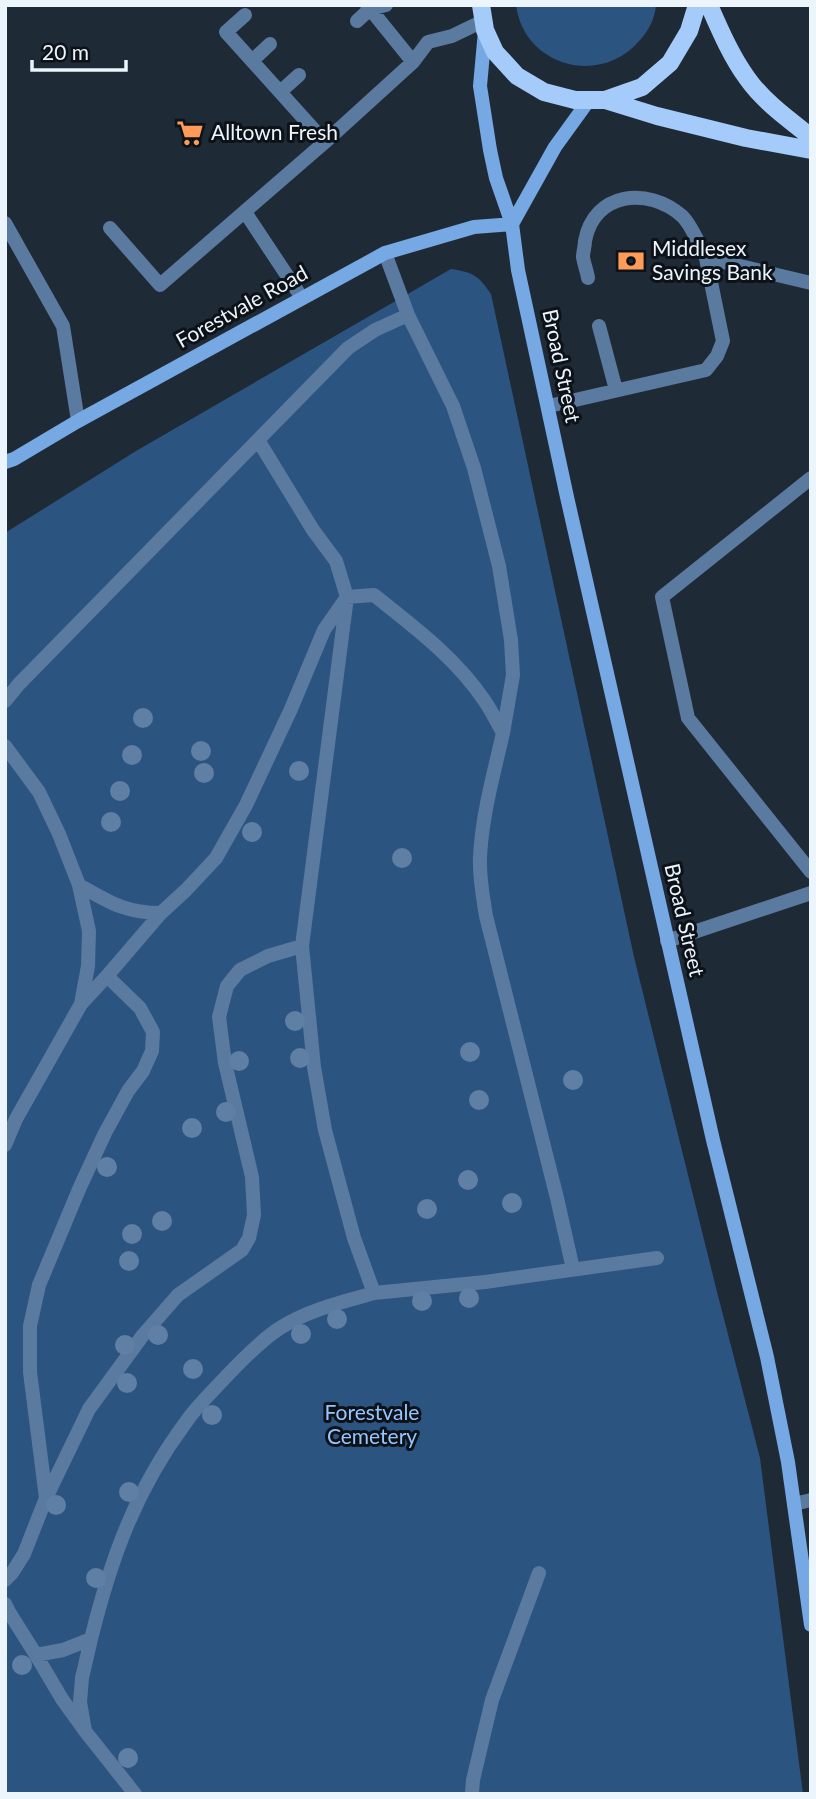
<svg xmlns="http://www.w3.org/2000/svg" width="816" height="1799" font-family="Lato,sans-serif">
<rect width="100%" height="100%" fill="#1f2a37"/>
<path fill="#2c5481" d="M516 5H656C655 18 649 30 640 40 601 87 524 67 516 5Z
M451 269C473 272 479 276 491 294L634 957 716 1288 760 1458 803 1794H5V533L136 451Z"/>
<g fill="none" stroke-linecap="round" stroke-linejoin="round">
<path stroke="#5b7a9f" stroke-width="14" d="M367 5 413 62
M245 15 226 32 325 142 413 62 428 42 452 36 483 21
M357 21 370 9 386 5
M252 61 270 44
M280 92 299 75
M245 212 302 298
M5 223 63 326 78 421
M110 228 160 285 325 142
M588 278C587 271 584 264 583 257 583 252 585 246 585 241 594 192 648 186 682 216 691 224 700 246 706 258
M408 315 453 406 474 468 499 566 511 640 513 675 503 733
M599 326 616 390
M549 406 706 370 717 356 723 341 706 258 811 283
M811 478 662 597 688 718 811 872
M5 701 19 684 348 348 375 330 408 315 385 253
M5 746 39 792 59 834 79 885
M667 941 811 893
M81 1004 88 966 89 931 79 885C109 902 125 913 161 913
M5 1145 16 1119 81 1004 107 976
M573 1269 557 1198 486 916C483 897 479 877 480 857 482 815 494 773 503 733 497 722 491 710 484 700 456 658 413 626 374 595L347 597 302 946 314 1067 325 1130 354 1238 374 1293 485 1282 657 1258
M46 1498 89 1409 143 1335 178 1295 242 1250 249 1238 254 1215 252 1177 225 1063 219 1017 227 986 240 970 268 956 302 946
M794 1504 811 1500
M5 1580 12 1573 24 1554 46 1498 30 1372V1326L39 1285 80 1187 105 1133 128 1091 143 1071 152 1051 153 1032 140 1008 107 976 161 913 186 890 216 858 246 805 291 709 324 630 347 597 336 561 313 530 258 440
M5 1604 9 1612 36 1655
M91 1639 82 1678 80 1702 85 1731 62 1699 36 1655 63 1650 91 1639C111 1558 136 1489 186 1422 196 1407 209 1395 221 1382 236 1366 261 1340 280 1328 308 1310 342 1302 374 1293
M85 1731 135 1794
M472 1794 473 1780 492 1700 539 1573"/>
<path stroke="#76a8e3" stroke-width="14" d="M485 31 480 86 490 150 496 178 512 224 518 270 567 497 713 1140 767 1357 788 1462 811 1625
M512 224 555 147 589 100
M5 462 14 459 78 421 385 253 474 227 512 224"/>
<path stroke="#a4cbf9" stroke-width="18" d="M481 5 485 30 495 52 517 76 544 92 575 100H605L657 116 746 138 811 150
M709 5C720 30 731 56 747 78 763 101 788 119 811 137
M605 100 642 87 670 63 689 31 697 5"/>
</g>
<g fill="#607fa5">
<circle cx="143" cy="718" r="10"/>
<circle cx="201" cy="751" r="10"/>
<circle cx="132" cy="755" r="10"/>
<circle cx="299" cy="771" r="10"/>
<circle cx="204" cy="773" r="10"/>
<circle cx="120" cy="791" r="10"/>
<circle cx="111" cy="822" r="10"/>
<circle cx="252" cy="832" r="10"/>
<circle cx="402" cy="858" r="10"/>
<circle cx="295" cy="1021" r="10"/>
<circle cx="470" cy="1052" r="10"/>
<circle cx="300" cy="1058" r="10"/>
<circle cx="239" cy="1061" r="10"/>
<circle cx="573" cy="1080" r="10"/>
<circle cx="479" cy="1100" r="10"/>
<circle cx="226" cy="1112" r="10"/>
<circle cx="192" cy="1128" r="10"/>
<circle cx="107" cy="1167" r="10"/>
<circle cx="468" cy="1180" r="10"/>
<circle cx="512" cy="1203" r="10"/>
<circle cx="427" cy="1209" r="10"/>
<circle cx="162" cy="1221" r="10"/>
<circle cx="132" cy="1234" r="10"/>
<circle cx="129" cy="1261" r="10"/>
<circle cx="469" cy="1298" r="10"/>
<circle cx="422" cy="1301" r="10"/>
<circle cx="337" cy="1319" r="10"/>
<circle cx="301" cy="1334" r="10"/>
<circle cx="158" cy="1335" r="10"/>
<circle cx="125" cy="1345" r="10"/>
<circle cx="193" cy="1369" r="10"/>
<circle cx="127" cy="1383" r="10"/>
<circle cx="212" cy="1415" r="10"/>
<circle cx="129" cy="1492" r="10"/>
<circle cx="56" cy="1505" r="10"/>
<circle cx="96" cy="1578" r="10"/>
<circle cx="22" cy="1665" r="10"/>
<circle cx="128" cy="1758" r="10"/>
</g>
<defs>
<g id="supermarket-bare" transform="scale(2.1)"><path d="M-6-5.5h2.5l.6 2H6L4.5 2H-2.5L-4.4-4H-6ZM-1.5 3.2a1.3 1.3 0 1 0 .1 0ZM3 3.2a1.3 1.3 0 1 0 .1 0Z" fill="#fe9b58" stroke="#0d1218" stroke-width="2.5" paint-order="stroke"/></g>
<g id="bank-bare" transform="scale(2.1)"><path d="M-6-4H6V4H-6ZM0-2.3a2.3 2.3 0 1 0 0 4.6a2.3 2.3 0 1 0 0-4.6Z" fill="#fe9b58" stroke="#0d1218" stroke-width="2.5" paint-order="stroke"/></g>
</defs>
<g fill-rule="evenodd">
<use href="#supermarket-bare" x="190" y="133"/>
<use href="#bank-bare" x="631" y="261"/>
</g>
<g text-anchor="middle" stroke-width="6" stroke-linejoin="round" paint-order="stroke">
<g font-size="21" fill="#ecf4fc" stroke="#0d1218" text-anchor="start">
<text x="211" y="140">Alltown Fresh</text>
<text x="652" y="256">Middlesex<tspan x="652" dy="24">Savings Bank</tspan></text>
</g>
<g font-size="21" fill="#ecf4fc" stroke="#0d1218">
<text transform="translate(242 307) rotate(-29)" y="7">Forestvale Road</text>
<text transform="translate(561 366) rotate(78)" y="7">Broad Street</text>
<text transform="translate(684 920) rotate(77)" y="7">Broad Street</text>
</g>
<g font-size="21" fill="#95c5ff" stroke="#0d1218">
<text x="372" y="1420">Forestvale<tspan x="372" dy="24">Cemetery</tspan></text>
</g>
</g>
<rect width="816" height="1799" fill="none" stroke="#ecf4fc" stroke-width="14"/>
<path d="M32 60v10h94v-10" fill="none" stroke="#ecf4fc" stroke-width="3.5"/>
<text x="42" y="60" font-size="21" fill="#ecf4fc" stroke="#0d1218" stroke-width="5" paint-order="stroke">20 m</text>
</svg>
